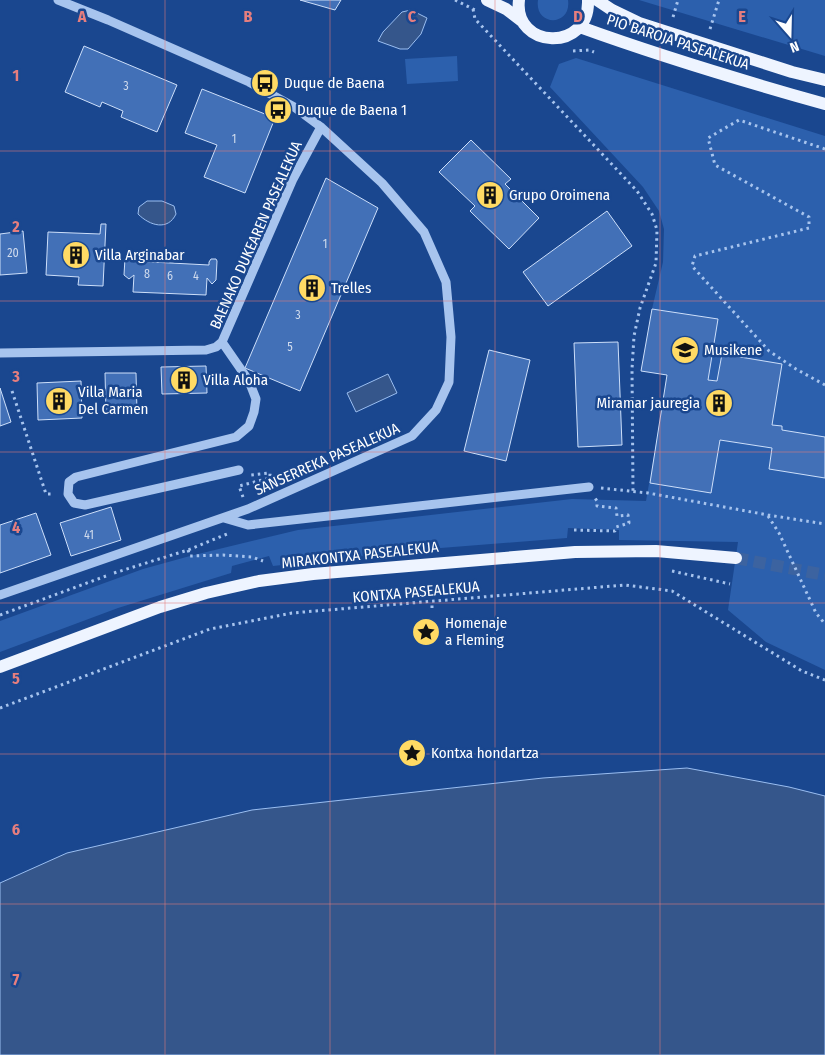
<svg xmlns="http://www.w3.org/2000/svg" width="825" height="1055" font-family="'Fira Sans Condensed',sans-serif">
<rect width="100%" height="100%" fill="#1a478f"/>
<path fill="#2c60ad" d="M538 0H568C572 27 534 27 538 0Z
M639 0H825V56Z
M457 56 458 81 407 84 405 59Z
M576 58 825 136V670L766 642 728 610 738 542 619 540V530L568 528 567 538 428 549 273 566 269 556 232 566 231 573 118 608 0 652V621L143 569 190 556 298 530 572 499 646 501 668 375 642 371 652 309 663 262 664 229 659 211 643 187 550 87 559 64Z"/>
<path fill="#35568b" stroke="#9abef1" d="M411 10 427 18 421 34 408 49H400L378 41 383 32 402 12Z
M147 201H162L174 206 176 214C168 231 150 226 138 214L139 207Z
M388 374 397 393 356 412 347 393Z
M687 768 789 787 825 796V1055H0V883L67 853 252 810 543 778Z"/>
<path fill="#4270b7" stroke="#cddffa" d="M300 0H341L335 10Z
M84 46 177 85 157 132 121 117 123 111 102 102 100 107 65 92Z
M202 89 275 118 245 193 204 177 217 145 185 133Z
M471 140 511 179 505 184 539 218 509 249 470 211 475 206 439 172Z
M326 178 378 208 300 391 245 368Z
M607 211 632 246 548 306 523 272Z
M101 224H106L103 286 78 285 79 277 46 275 48 232 100 234Z
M23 231 27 273 0 275V234Z
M130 254 133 256 134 259 132 261 209 265V262L211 259H216L217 261 216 280 212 284 207 278 206 295 133 292 134 275 129 279 124 275 125 258 126 255Z
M652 309 718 319 708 380 717 381 722 354 782 364 772 425 782 426V430L825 437V478L769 469 772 448 720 440 711 493 650 483 667 375 641 371Z
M618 342 622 445 578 447 574 343Z
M489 350 530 360 506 461 464 451Z
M206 366 207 393 162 394 161 367Z
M105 373H136L137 412 106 413Z
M81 381 82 418 38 420 37 383Z
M0 388 11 422 0 426Z
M111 507 121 540 71 556 60 523Z
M36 513 51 555 0 573V525Z"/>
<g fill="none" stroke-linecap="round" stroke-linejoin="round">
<path stroke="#3c63a0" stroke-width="12" stroke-dasharray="12 6" stroke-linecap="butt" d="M736 558 825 575"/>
<path stroke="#a7c4ee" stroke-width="3" stroke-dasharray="2.5 4" stroke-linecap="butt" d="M455 0 475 10
M473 9 475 19 637 191 652 214 657 230 656 263 640 308 634 336 632 369 633 491
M673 17 678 0
M710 29 719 0
M573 51 589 50 594 52
M825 149 739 120 708 138 715 165 809 217V228L695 256 692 266 769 351 796 369 825 385
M12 391 46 494H54
M601 488 648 493 768 515 825 524
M243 497 239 486 270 478V473L251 475
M768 516 779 533 816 613 825 624
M574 530 615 531 616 527 629 523 628 515 617 516 616 508 597 506V501L595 498
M188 550 190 556 223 555 252 557 263 561
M672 571 730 584
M114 573 188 550 227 534
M432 608V602
M0 615 106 576
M0 708 210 629 292 613 625 585 672 591 802 671 825 680"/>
<path stroke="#a7c4ee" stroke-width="9" d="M222 342 249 381 256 399 254 412 249 426 236 437 76 477 69 482 68 494 74 503 85 505 239 470
M0 353 206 350 216 347 222 342 293 179 321 127
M224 518 248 525 589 487
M0 595 248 509 412 436 436 410 449 382 451 337 446 282 424 232 382 183 321 127 294 107 249 82 108 20 58 0"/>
<path stroke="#eef4ff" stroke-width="12" d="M487 0 506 9 523 22
M519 0C513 49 590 53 588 0
M597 0 612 10 639 23 792 72 825 80
M580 27C660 56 743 81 825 104
M0 667 160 607 206 593 259 581 313 574 575 552 656 551 736 558"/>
</g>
<path fill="none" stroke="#e67e7e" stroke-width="1" stroke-opacity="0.55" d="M165 0V1055M330 0V1055M495 0V1055M660 0V1055M0 151H825M0 301H825M0 452H825M0 603H825M0 754H825M0 904H825"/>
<defs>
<g id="bus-disc" transform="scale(1.4375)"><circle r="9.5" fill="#ffda64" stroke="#1a478f"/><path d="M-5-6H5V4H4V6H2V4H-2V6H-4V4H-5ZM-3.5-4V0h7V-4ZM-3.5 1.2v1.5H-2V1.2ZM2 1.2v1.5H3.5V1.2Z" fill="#111"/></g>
<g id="building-disc" transform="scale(1.4375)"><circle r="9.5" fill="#ffda64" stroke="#1a478f"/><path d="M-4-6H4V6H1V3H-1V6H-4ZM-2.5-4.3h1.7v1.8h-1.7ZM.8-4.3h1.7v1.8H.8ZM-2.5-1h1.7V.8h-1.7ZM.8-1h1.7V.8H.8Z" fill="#111"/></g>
<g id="university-disc" transform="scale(1.4375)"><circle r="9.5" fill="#ffda64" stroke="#1a478f"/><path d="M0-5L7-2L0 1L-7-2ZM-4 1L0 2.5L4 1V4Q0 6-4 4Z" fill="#111"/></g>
<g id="sight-disc" transform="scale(1.4375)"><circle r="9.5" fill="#ffda64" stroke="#1a478f"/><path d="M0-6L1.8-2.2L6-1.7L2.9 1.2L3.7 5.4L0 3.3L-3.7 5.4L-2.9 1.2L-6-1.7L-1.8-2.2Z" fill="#111"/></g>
</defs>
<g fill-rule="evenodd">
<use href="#bus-disc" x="265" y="83"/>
<use href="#bus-disc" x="278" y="110"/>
<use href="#building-disc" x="490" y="195"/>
<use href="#building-disc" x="76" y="255"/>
<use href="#building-disc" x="312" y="288"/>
<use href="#university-disc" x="685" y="350"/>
<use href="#building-disc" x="184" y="380"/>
<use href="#building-disc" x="59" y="401"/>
<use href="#building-disc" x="719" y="403"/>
<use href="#sight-disc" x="426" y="632"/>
<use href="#sight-disc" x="412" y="753"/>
</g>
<g text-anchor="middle" stroke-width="5" stroke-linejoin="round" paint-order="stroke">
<g font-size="12" fill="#d0dbed">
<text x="126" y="90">3</text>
<text x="234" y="143">1</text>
<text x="325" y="248">1</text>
<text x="13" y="257">20</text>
<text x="147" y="278">8</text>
<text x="170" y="280">6</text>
<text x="196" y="280">4</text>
<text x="298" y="319">3</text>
<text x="290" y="351">5</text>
<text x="89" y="539">41</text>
</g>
<g font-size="15" fill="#fff" stroke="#1a478f">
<text transform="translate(678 42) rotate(18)" y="5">PIO BAROJA PASEALEKUA</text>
<text transform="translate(256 235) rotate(-66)" y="5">BAENAKO DUKEAREN PASEALEKUA</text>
<text transform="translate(327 459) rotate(-24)" y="5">SANSERREKA PASEALEKUA</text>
<text transform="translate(360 555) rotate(-6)" y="5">MIRAKONTXA PASEALEKUA</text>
<text transform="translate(416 592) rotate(-5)" y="5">KONTXA PASEALEKUA</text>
</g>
<g font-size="15" fill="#fff" stroke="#1a478f" text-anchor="start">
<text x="284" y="88">Duque de Baena</text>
<text x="297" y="115">Duque de Baena 1</text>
<text x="509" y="200">Grupo Oroimena</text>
<text x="95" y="260">Villa Arginabar</text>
<text x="331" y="293">Trelles</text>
<text x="704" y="355">Musikene</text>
<text x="203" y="385">Villa Aloha</text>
<text x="78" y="397">Villa Maria<tspan x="78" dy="17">Del Carmen</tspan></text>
<text x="700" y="408" text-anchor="end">Miramar jauregia</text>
<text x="445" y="628">Homenaje<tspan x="445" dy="17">a Fleming</tspan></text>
<text x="431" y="758">Kontxa hondartza</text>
</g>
</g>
<g font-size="16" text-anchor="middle" font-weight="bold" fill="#e67e7e" stroke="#1a478f" stroke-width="5" stroke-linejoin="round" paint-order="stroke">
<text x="82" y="22">A</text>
<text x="248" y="22">B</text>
<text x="412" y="22">C</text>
<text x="578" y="22">D</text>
<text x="742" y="22">E</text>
<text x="16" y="81">1</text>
<text x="16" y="232">2</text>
<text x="16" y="382">3</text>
<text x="16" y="533">4</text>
<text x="16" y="684">5</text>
<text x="16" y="835">6</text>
<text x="16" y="985">7</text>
</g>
<g transform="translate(790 35) rotate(160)" stroke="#1a478f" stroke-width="4" paint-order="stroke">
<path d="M0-4L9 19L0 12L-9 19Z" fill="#ffffff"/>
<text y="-8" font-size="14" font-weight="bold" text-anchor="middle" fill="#ffffff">N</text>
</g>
</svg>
